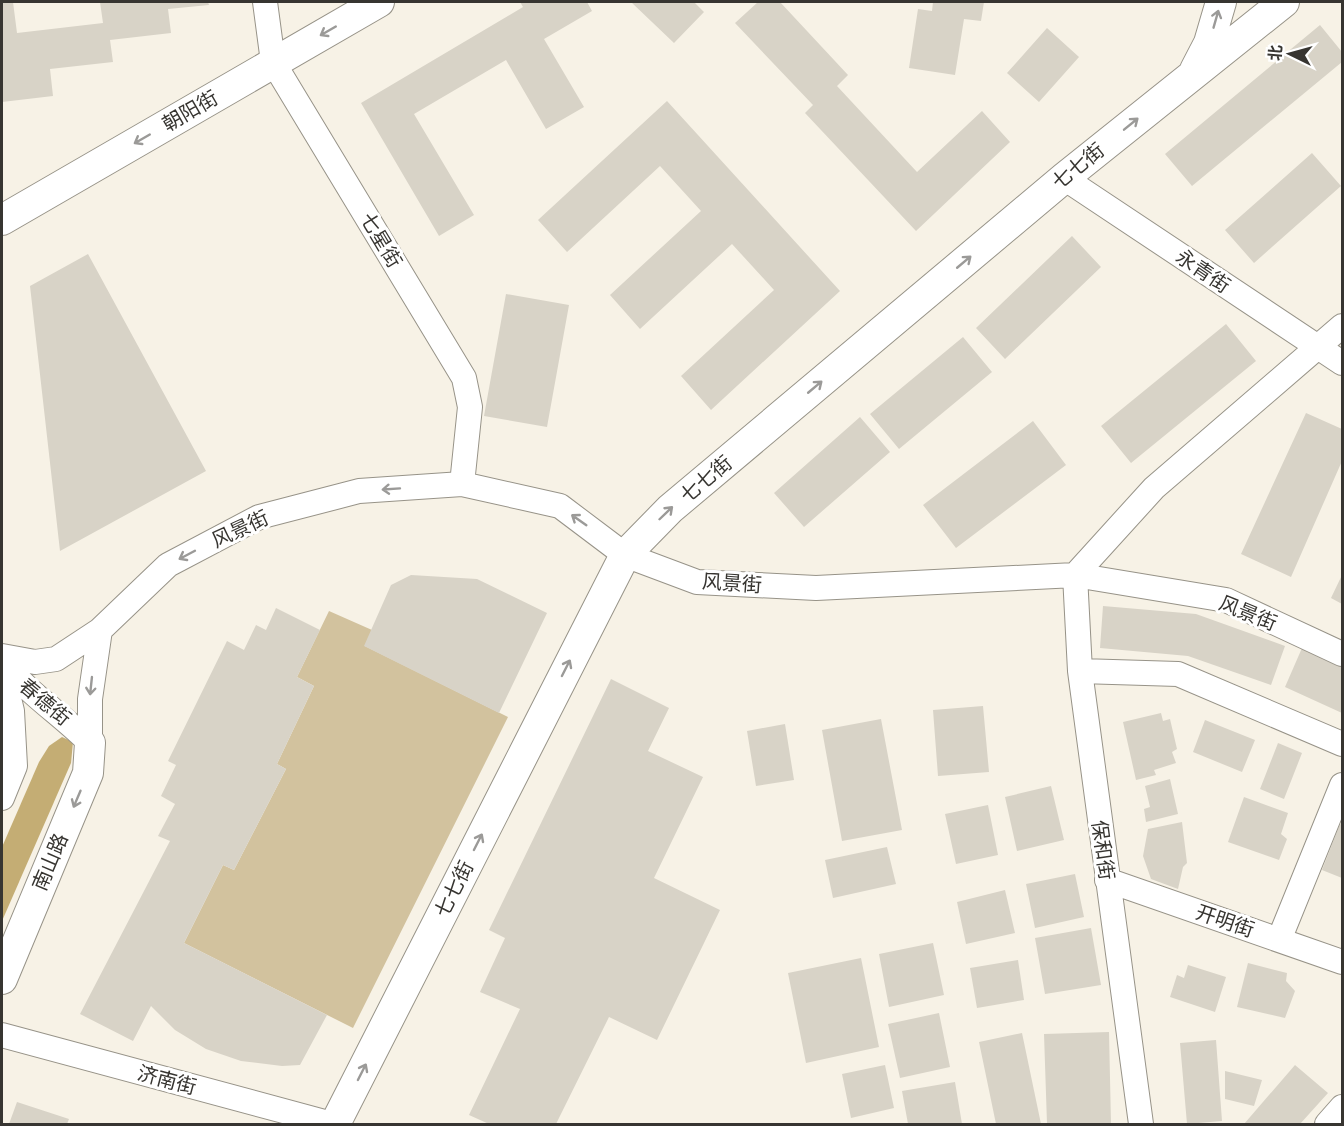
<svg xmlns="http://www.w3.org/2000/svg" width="1344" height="1126" font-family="'Fira Sans Condensed','Noto Sans SC',sans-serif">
<rect width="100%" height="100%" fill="#f7f2e6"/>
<path fill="#d2c29e" d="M329 611 372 630 365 646 508 717 353 1028 184 943 223 865 234 870 286 769 277 764 314 686 297 677Z"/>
<path fill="#c4ad74" d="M62 737 73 742 71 763 2 921V847L39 762 49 746Z"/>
<path fill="#d8d3c7" d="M2 2H13L17 33 103 23 100 2H208L209 5 168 9 171 33 110 40 113 62 50 69 53 96 2 102Z
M520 2H587L592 11 544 39 584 107 546 129 506 60 414 114 474 215 439 236 361 103 523 7Z
M631 2H694L704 12 674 43Z
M758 2H780L848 75 837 86 917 172 982 111 1010 142 916 231 805 113 813 105 735 23Z
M933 2H984L981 21 964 19 955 75 909 68 918 9 932 11Z
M1320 25 1342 52V62L1192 186 1165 154Z
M1047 28 1079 57 1039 102 1007 73Z
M667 101 840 291 711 410 681 376 774 290 732 244 640 329 610 295 701 211 660 166 567 252 538 220Z
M1312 153 1341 186 1254 263 1225 230Z
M1072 236 1101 267 1005 359 976 328Z
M88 254 206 471 60 551 30 286Z
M506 294 569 305 547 427 484 416Z
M1226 324 1256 361 1131 463 1101 426Z
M963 337 992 372 899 449 870 414Z
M1306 413 1342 429V461L1291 577 1241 554Z
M860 417 890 452 804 527 774 493Z
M1033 421 1066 465 956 548 923 505Z
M411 575 477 579 547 613 499 713 364 646 391 585Z
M1342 575V604L1331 598Z
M1103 606 1196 614 1285 646 1271 685 1188 656 1100 648Z
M276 608 320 630 297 677 314 686 277 764 286 769 234 870 223 865 184 943 327 1015 300 1065 282 1066 241 1061 206 1049 175 1030 151 1006 133 1041 80 1014 170 841 158 836 175 804 161 796 176 765 168 761 227 641 244 650 256 625 266 630Z
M1302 648 1342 666V713L1285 687Z
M611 679 669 708 648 751 703 777 654 878 720 910 657 1040 609 1017 556 1124H489L469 1115 520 1009 480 992 505 938 489 930Z
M983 706 989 772 938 776 933 710Z
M1161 713 1163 721 1170 719 1177 749 1172 752 1176 763 1154 770 1156 775 1136 780 1123 722Z
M881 719 902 830 842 841 822 730Z
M1205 720 1255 740 1242 772 1193 752Z
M785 724 794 780 756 786 747 731Z
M1278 743 1302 753 1284 799 1260 789Z
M1170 779 1178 814 1146 822 1144 809 1150 807 1145 786Z
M1051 786 1064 840 1017 851 1005 797Z
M1244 797 1288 813 1281 834 1287 839 1279 860 1228 842Z
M988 805 998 855 956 864 945 814Z
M1182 822 1187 863 1183 867 1178 889 1151 879 1143 856 1148 829Z
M1340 824 1342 825V878L1322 870Z
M887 847 896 884 833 898 825 860Z
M1075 874 1084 917 1035 928 1026 884Z
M1005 890 1015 933 966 944 957 902Z
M1091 928 1101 985 1045 994 1035 938Z
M933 943 944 995 889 1007 879 954Z
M861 958 879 1047 806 1063 788 973Z
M1018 960 1024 1000 977 1008 970 968Z
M1248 963 1287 973 1286 981 1295 991 1285 1018 1237 1007Z
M1188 965 1226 977 1215 1012 1170 997 1177 975 1184 978Z
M939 1013 950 1067 900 1078 888 1024Z
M1109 1032 1111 1124H1047L1044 1034Z
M1022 1033 1041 1124H996L979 1042Z
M1216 1040 1222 1121 1187 1124 1180 1043Z
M885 1065 894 1108 851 1118 842 1074Z
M1295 1065 1328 1093 1300 1124H1244Z
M1225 1071 1262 1080 1254 1106 1225 1099Z
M955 1082 962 1124H908L902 1091Z
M17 1102 69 1119 67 1124H9Z"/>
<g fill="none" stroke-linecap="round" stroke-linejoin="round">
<g stroke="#979388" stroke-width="26">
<path id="minor" d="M265 2 273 62 464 378 470 407 462 484
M1064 178 1342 363
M2 656 35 662 56 659 100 630 168 565 259 517 359 491 462 484 560 506 625 555 697 582 816 588 1075 575 1226 600 1342 654
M3 661C27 693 61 714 90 743
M2 669 12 711 15 766 2 798
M1080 671 1178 674 1342 744
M90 743V699L100 630
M1107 880 1342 962
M1279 940 1342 785
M2 1035 332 1124
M1141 1124 1080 671 1075 575 1154 488 1342 326
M1327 1124 1342 1107"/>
</g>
<g stroke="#979388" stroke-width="32">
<path id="major" d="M1195 70 1209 43 1221 2
M2 220 379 2
M2 979 88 773 90 743
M335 1124 625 555 670 509 1064 178 1284 2"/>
</g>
<use href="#minor" stroke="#fff" stroke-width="24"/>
<use href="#major" stroke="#fff" stroke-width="30"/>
</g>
<defs><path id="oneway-shaft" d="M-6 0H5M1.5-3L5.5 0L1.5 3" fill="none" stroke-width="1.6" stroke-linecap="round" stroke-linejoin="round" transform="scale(1.5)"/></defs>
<g stroke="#9b9a98">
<use href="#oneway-shaft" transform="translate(1216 19) rotate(-74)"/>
<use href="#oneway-shaft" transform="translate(328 31) rotate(150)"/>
<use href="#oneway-shaft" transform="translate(1131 124) rotate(-39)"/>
<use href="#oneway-shaft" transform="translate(142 139) rotate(150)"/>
<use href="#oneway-shaft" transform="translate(964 262) rotate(-40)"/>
<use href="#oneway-shaft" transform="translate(815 387) rotate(-40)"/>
<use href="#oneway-shaft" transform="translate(391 489) rotate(176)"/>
<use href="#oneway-shaft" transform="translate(666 513) rotate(-44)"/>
<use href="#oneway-shaft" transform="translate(579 520) rotate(-145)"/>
<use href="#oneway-shaft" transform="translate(187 555) rotate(152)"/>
<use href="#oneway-shaft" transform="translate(566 668) rotate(-63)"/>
<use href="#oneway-shaft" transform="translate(91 686) rotate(96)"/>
<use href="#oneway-shaft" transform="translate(77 799) rotate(113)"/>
<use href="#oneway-shaft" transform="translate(478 842) rotate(-63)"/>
<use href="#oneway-shaft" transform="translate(362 1072) rotate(-63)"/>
</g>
<g text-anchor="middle" stroke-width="6" stroke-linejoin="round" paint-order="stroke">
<g font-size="20" fill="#373531" stroke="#fff">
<text transform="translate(190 111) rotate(-30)" y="7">朝阳街</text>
<text transform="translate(1078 166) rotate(-39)" y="7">七七街</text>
<text transform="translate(381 240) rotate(59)" y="7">七星街</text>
<text transform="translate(1203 271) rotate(34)" y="7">永青街</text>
<text transform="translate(706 479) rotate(-40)" y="7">七七街</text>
<text transform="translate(240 529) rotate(-25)" y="7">风景街</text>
<text transform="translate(732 583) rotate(4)" y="7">风景街</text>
<text transform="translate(1248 613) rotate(22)" y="7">风景街</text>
<text transform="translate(45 702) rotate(40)" y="7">春德街</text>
<text transform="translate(1103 850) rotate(82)" y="7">保和街</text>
<text transform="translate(50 862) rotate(-67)" y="7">南山路</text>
<text transform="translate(454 889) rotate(-63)" y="7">七七街</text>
<text transform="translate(1225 921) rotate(19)" y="7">开明街</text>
<text transform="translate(167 1080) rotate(15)" y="7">济南街</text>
</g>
</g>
<rect width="1344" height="1126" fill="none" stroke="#373531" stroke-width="6"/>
<g transform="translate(1290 54) rotate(275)" stroke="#ffffff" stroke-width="4.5" paint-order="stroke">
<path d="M0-4.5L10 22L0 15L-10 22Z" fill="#373531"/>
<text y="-9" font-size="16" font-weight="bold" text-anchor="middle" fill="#373531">北</text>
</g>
</svg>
